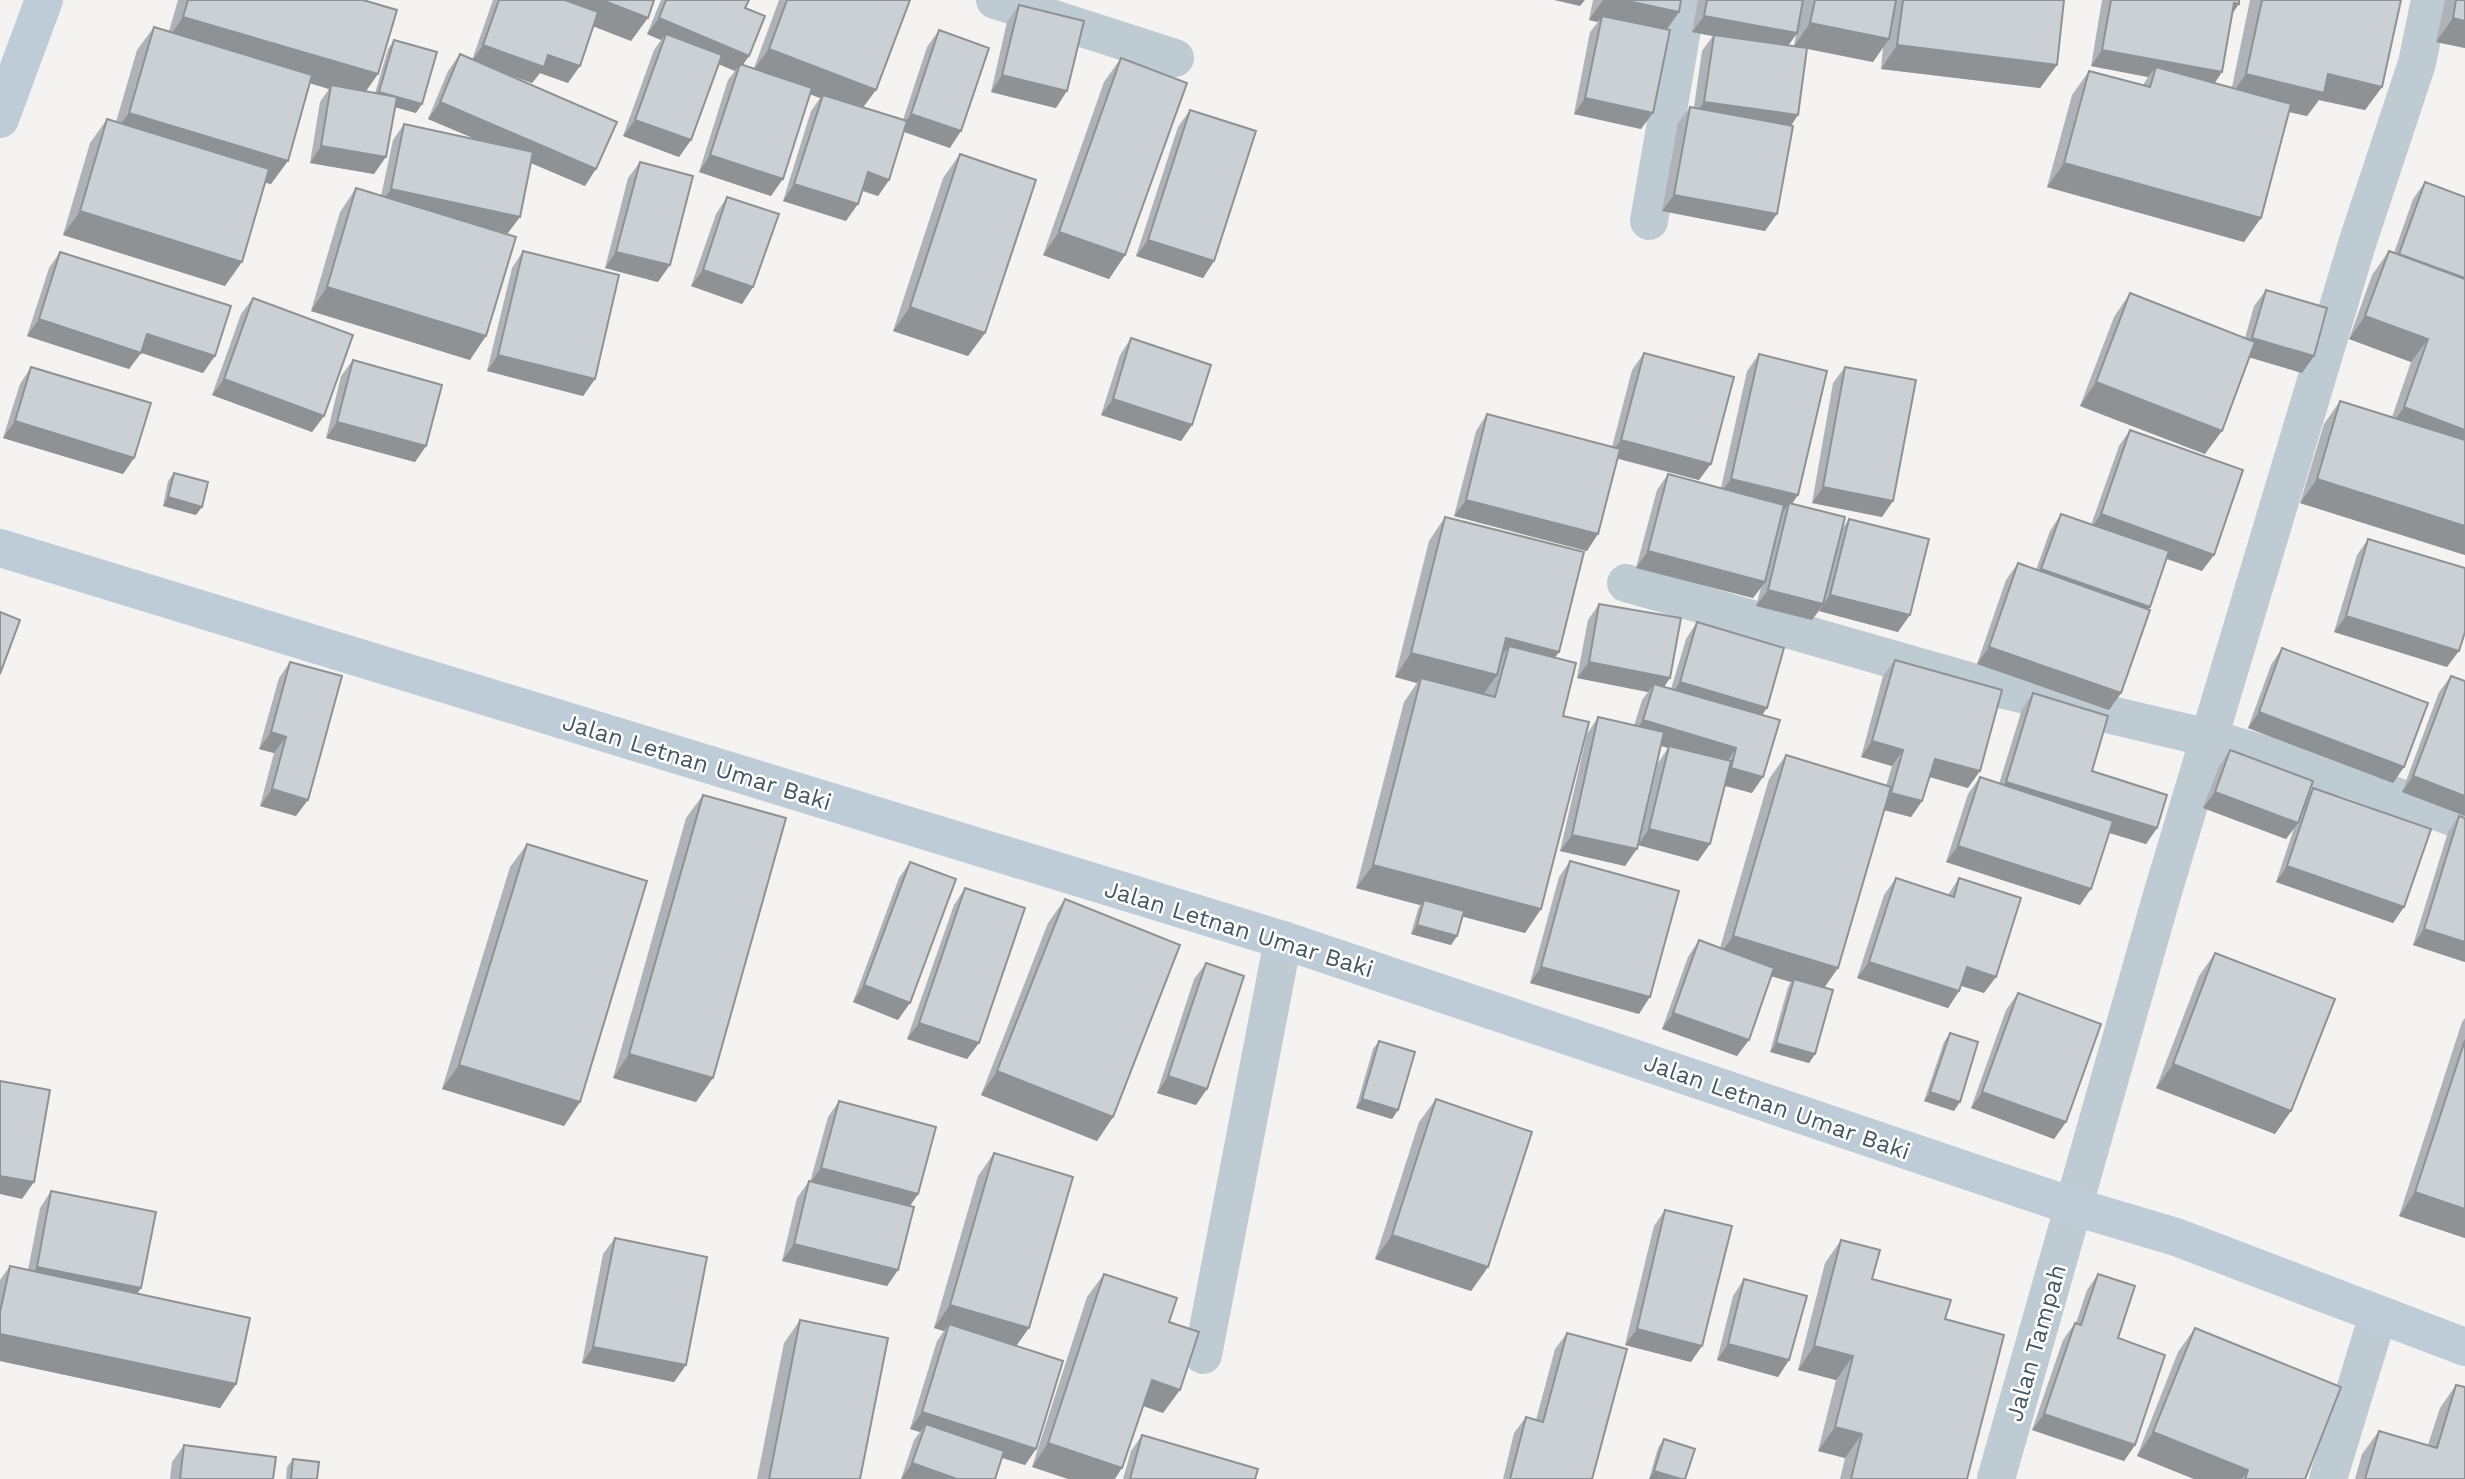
<svg xmlns="http://www.w3.org/2000/svg" width="2465" height="1479" font-family="'Work Sans',sans-serif">
<rect width="100%" height="100%" fill="#f5f2f2"/>
<g fill="none" stroke-linecap="round" stroke-linejoin="round">
<path stroke="#bfcbd3" stroke-width="38" d="M995 0 1175 58
M1649 221 1687 0
M1626 583 1983 685 2209 738 2352 780 2465 822
M1203 1355 1283 940
M1996 1479 2162 895 2357 244 2417 63 2430 0
M2328 1479 2378 1315"/>
<path stroke="#beccd7" stroke-width="38" d="M0 119 44 0
M0 548 1283 940 2075 1207 2176 1237 2465 1347"/>
</g>
<path fill="#afb3b7" fill-rule="evenodd" d="M178 0H363L378 74 366 91 375 93 388 49 394 40 416 113 395 107 374 174 310 163 320 102 329 89 310 83 271 184 265 183 225 286 63 235 90 143 107 119 116 122 137 50 154 27 169 31Z
M493 0H654L631 41 593 26 568 83 540 73 532 83 501 72 585 186 531 163 508 233 491 230 470 360 311 311 340 212 356 188 381 196 393 140 404 124 477 139 428 119 448 71 460 54 472 60Z
M661 0H749L745 8 743 65 754 68 779 0H910L863 108 903 120 927 47 939 30 950 148 904 132 889 180 878 196 862 191 846 221 783 201 811 111 820 98 810 94 771 196 699 172 728 80 735 71 719 64 691 140 679 157 623 136 654 50 661 40 647 34Z
M1593 0H1681L1679 12 1667 29 1641 129 1574 114 1590 32 1598 22 1589 20Z
M1698 0H2064L2057 65 2040 88 1881 69 1883 47 1873 62 1807 49 1791 126 1765 231 1662 211 1678 123 1690 107H1694L1702 51 1713 36 1692 32ZM1796 34 1794 46 1789 45Z
M2102 0H2239L2233 13 2222 72 2215 83 2232 87 2250 0H2401L2382 87 2365 110 2319 100 2307 116 2289 112 2244 242 2047 187 2072 95 2089 71 2143 85 2148 77 2091 66Z
M2445 0H2465V48L2436 42Z
M1019 5 1056 108 991 92 1007 22Z
M1121 58 1125 255 1109 279 1043 255 1104 82Z
M1190 110 1214 261 1203 278 1136 256 1178 127Z
M960 154 985 333 968 356 893 331 943 178Z
M640 162 658 282 605 268 628 178Z
M2425 182 2465 197V555L2300 503 2324 424 2340 401 2392 417 2411 362 2349 339 2372 275 2389 251 2394 253 2413 199Z
M727 197 753 287 742 304 691 286 716 214Z
M523 251 595 379 583 396 487 371 512 268Z
M60 252 203 373 141 353 129 369 27 336 49 268Z
M2266 290 2314 356 2302 373 2250 357 2205 454 2080 406 2114 317 2130 293 2245 338 2254 306Z
M253 298 324 416 312 432 212 395 241 314Z
M1131 338 1192 425 1181 441 1101 415 1120 355Z
M1644 353 1699 480 1618 459 1587 551 1454 516 1476 431 1487 414 1612 447 1632 370Z
M1759 354 1792 504 1842 529 1849 519 1898 632 1819 611 1812 620 1756 606 1761 588 1753 598 1636 568 1657 490 1668 474 1721 488 1747 371Z
M353 360 426 446 415 462 326 438 341 376Z
M31 367 134 458 123 474 3 438 20 384Z
M1845 367 1882 517 1812 503 1833 383Z
M2130 430 2202 571 2166 559 2148 609 2121 693 2109 710 1977 664 2006 580 2018 563 2036 570 2050 531 2061 514 2091 525 2119 446Z
M174 473 196 515 163 506 168 481Z
M1445 517 1555 658 1563 716 1541 909 1525 933 1462 916 1457 936 1451 945 1411 934 1418 909 1420 905 1356 888 1404 702 1417 683 1395 677 1429 541Z
M2368 539 2447 667 2334 632 2357 555Z
M1599 604 1670 678 1664 687 1671 689 1686 639 1697 622 1762 715 1752 793 1725 786 1710 844 1698 861 1638 845 1625 866 1560 851 1587 734 1598 717 1634 726 1642 700 1648 692 1577 678 1588 620ZM1661 745 1668 748 1658 763 1639 841Z
M2282 648 2404 767 2393 783 2248 728 2271 665Z
M1895 660 1968 788 1929 777 1922 801 1911 817 1884 810 1838 968 1824 987 1815 1054 1809 1063 1770 1052 1788 987 1791 982 1771 976 1737 1056 1662 1029 1688 957 1699 940 1720 948 1769 779 1786 755 1886 786 1892 766 1861 757 1883 676Z
M290 662 296 816 260 806 274 753 259 749 279 678Z
M2451 676 2465 681V816L2402 792 2439 692Z
M2033 693 2092 771 2157 828 2146 844 2109 833 2080 905 1946 862 1968 794 1980 777 1999 784 2022 709Z
M2230 750 2307 796 2313 788 2404 907 2393 923 2276 882 2294 828 2286 839 2203 808 2219 766Z
M703 795 696 1102 613 1078 686 818Z
M2459 816 2465 818V962L2413 945 2448 832Z
M527 844 580 1102 564 1126 442 1089 510 867Z
M1570 861 1639 1014 1530 983 1559 877Z
M910 862 898 1020 853 1002 899 878Z
M1896 878 1948 895 1959 878 1984 993 1961 986 1959 991 1948 1008 1857 978 1884 895Z
M965 888 979 1043 967 1059 907 1039 954 905Z
M1065 899 1113 1117 1097 1141 981 1095 1048 923Z
M2215 953 2291 1111 2275 1134 2156 1088 2199 976Z
M1206 963 1196 1105 1157 1093 1194 979Z
M2018 993 2066 1122 2054 1139 1971 1108 2006 1010Z
M2465 1018V1238L2399 1216 2462 1022Z
M1950 1033 1954 1111 1924 1101 1944 1042Z
M1379 1041 1398 1110 1392 1119 1356 1108 1373 1049Z
M1436 1099 1488 1267 1471 1291 1375 1259 1419 1122Z
M839 1101 918 1194 910 1206 898 1270 887 1286 782 1261 797 1198 809 1181 810 1182 828 1117Z
M994 1153 1016 1346 1036 1449 1025 1465 1002 1458 995 1479H901L914 1440 920 1432 910 1429 937 1341 944 1331 934 1328 978 1176Z
M51 1191 141 1288 137 1294 236 1384 220 1408 0 1361V1280L10 1266 28 1270 40 1208Z
M1665 1210 1691 1362 1625 1345 1654 1226Z
M615 1238 686 1365 674 1382 582 1363 603 1254Z
M1841 1240 1872 1279 1945 1319 1967 1479H1840L1845 1458 1818 1451 1836 1380 1798 1370 1825 1263Z
M1104 1274 1169 1322 1163 1413 1143 1406 1032 1467 1087 1297Z
M2098 1274 2118 1338 2135 1445 2124 1461 2032 1430 2063 1340 2075 1323H2076L2087 1290Z
M1744 1279 1789 1360 1778 1377 1717 1360 1733 1296Z
M800 1320 860 1479H757L784 1343Z
M2195 1328 2305 1479H2194L2137 1456 2178 1352Z
M1567 1333 1592 1479H1503L1514 1433 1526 1417 1536 1420 1555 1349Z
M2456 1385 2465 1479H2355L2362 1454 2379 1431 2428 1445 2440 1408Z
M1142 1435 1255 1479H1123L1131 1451Z
M1664 1439 1685 1479H1649L1658 1448Z
M184 1445 273 1479H170L172 1462Z
M293 1459 317 1479H286L287 1467Z"/>
<path fill="#8e9295" d="M526 0H602L648 18 631 41Z
M1554 0H1585L1580 6Z
M1603 0H1623L1679 12 1662 36 1602 16 1598 22 1589 20Z
M2234 3 2239 4 2227 21Z
M1704 16 1797 33 1785 50 1692 32Z
M183 17 378 74 361 98 331 85 329 89 167 40Z
M659 18 749 56 738 72 740 64 735 71 663 41 666 34 661 40 647 34Z
M2453 18 2465 21V48L2436 42Z
M1810 23 1889 39 1873 62 1794 46Z
M483 45 548 55 580 66 568 83 540 73 532 83 472 61Z
M1897 45 2057 65 2040 88 1881 69Z
M769 49 876 90 859 113 823 95 820 98 752 72Z
M2102 50 2222 72 2210 89 2156 67 2148 77 2091 66Z
M2246 74H2328L2382 87 2365 110 2319 100 2307 116 2229 98Z
M1002 75 1067 91 1056 108 991 92Z
M379 92 422 104 416 113 373 101Z
M1585 98 1653 113 1641 129 1574 114Z
M440 102 596 169 585 186 428 119Z
M1704 102 1798 115 1787 132 1693 118Z
M129 113 288 161 271 184 112 136Z
M911 114 961 131 950 148 899 130Z
M635 120 691 140 679 157 623 136Z
M321 146 386 157 374 174 310 163Z
M710 155 783 179 771 196 699 172Z
M2064 163 2261 218 2244 242 2047 187Z
M868 172 889 180 878 196 856 188Z
M794 184 858 204 846 221 783 201Z
M391 189 520 217 508 233 379 206Z
M1674 195 1777 214 1765 231 1662 211Z
M80 211 242 262 225 286 63 235Z
M1059 232 1125 255 1109 279 1043 255Z
M1148 240 1214 261 1203 278 1136 256Z
M616 252 670 265 658 282 605 268Z
M703 270 753 287 742 304 691 286Z
M327 287 486 336 470 360 311 311Z
M910 307 985 333 968 356 893 331Z
M2365 316 2428 339 2411 362 2349 339Z
M39 319 141 353 129 369 27 336Z
M147 334 215 356 203 373 136 351Z
M2252 338 2314 356 2302 373 2241 355Z
M498 355 595 379 583 396 487 371Z
M224 379 324 416 312 432 212 395Z
M2096 382 2222 431 2205 454 2080 406Z
M1113 399 1192 425 1181 441 1101 415Z
M2404 407 2465 430V459L2387 431Z
M15 421 134 458 123 474 3 438Z
M337 422 426 446 415 462 326 438Z
M1621 440 1711 464 1699 480 1609 456Z
M1731 479 1798 495 1787 511 1789 503 1784 511 1719 495Z
M2317 479 2465 526V555L2300 503Z
M1823 487 1893 501 1882 517 1812 503Z
M168 497 202 507 196 515 163 506Z
M1466 500 1598 534 1587 551 1454 516Z
M2101 514 2214 555 2202 571 2089 531Z
M1648 551 1765 582 1753 598 1636 568Z
M2041 569 2150 607 2138 624 2030 586Z
M1768 590 1823 604 1812 620 1756 606Z
M1830 595 1910 615 1898 632 1819 611Z
M2346 616 2459 651 2447 667 2334 632Z
M1506 638 1559 652 1543 675 1509 646 1496 663Z
M1989 647 2121 693 2109 710 1977 664Z
M1411 653 1497 675 1480 699 1421 678 1417 683 1395 677Z
M1589 662 1670 678 1659 694 1654 684 1648 692 1577 678Z
M1680 682 1767 708 1755 725 1668 699Z
M2259 712 2404 767 2393 783 2248 728Z
M1643 720 1736 748 1725 765 1631 737Z
M271 732 286 737 274 753 259 749Z
M1872 741 1903 750 1892 766 1861 757Z
M1935 759 1980 771 1968 788 1923 775Z
M1731 768 1763 777 1752 793 1719 784Z
M2413 776 2465 796V816L2402 792Z
M2006 782 2157 828 2146 844 1995 798Z
M272 789 308 800 296 816 260 806Z
M2215 792 2298 823 2286 839 2203 808Z
M1891 793 1922 801 1911 817 1880 809Z
M1649 829 1710 844 1698 861 1638 845Z
M1572 835 1637 849 1625 866 1560 851Z
M1958 846 2091 889 2080 905 1946 862Z
M1373 865 1541 909 1525 933 1422 906 1424 900 1420 905 1356 888Z
M2287 866 2404 907 2393 923 2276 882Z
M1417 925 1457 936 1451 945 1411 934Z
M2424 929 2465 942V962L2413 945Z
M1733 936 1838 968 1822 991 1794 979 1791 982 1716 960Z
M1869 962 1959 991 1948 1008 1857 978Z
M1541 967 1650 997 1639 1014 1530 983Z
M1967 967 1996 977 1984 993 1956 984Z
M864 985 910 1003 898 1020 853 1002Z
M1673 1013 1749 1040 1737 1056 1662 1029Z
M919 1023 979 1043 967 1059 907 1039Z
M1776 1043 1815 1054 1809 1063 1770 1052Z
M629 1054 713 1078 696 1102 613 1078Z
M2173 1064 2291 1111 2275 1134 2156 1088Z
M459 1065 580 1102 564 1126 442 1089Z
M997 1071 1113 1117 1097 1141 981 1095Z
M1168 1076 1207 1089 1196 1105 1157 1093Z
M1930 1092 1960 1102 1954 1111 1924 1101Z
M1982 1092 2066 1122 2054 1139 1971 1108Z
M1362 1099 1398 1110 1392 1119 1356 1108Z
M821 1168 918 1194 907 1210 809 1184Z
M0 1176 34 1182 22 1199 0 1194Z
M2415 1192 2465 1209V1238L2399 1216Z
M1392 1235 1488 1267 1471 1291 1375 1259Z
M794 1244 898 1270 887 1286 782 1261Z
M37 1267 141 1288 130 1304 25 1283Z
M950 1305 1029 1328 1012 1352 949 1324 944 1331 934 1328Z
M1637 1329 1702 1346 1691 1362 1625 1345Z
M0 1334 236 1384 220 1408 0 1361Z
M1728 1344 1789 1360 1778 1377 1717 1360Z
M1814 1346 1853 1356 1836 1380 1798 1370Z
M593 1347 686 1365 674 1382 582 1363Z
M1152 1380 1180 1390 1163 1413 1135 1403Z
M922 1412 1036 1449 1025 1465 923 1433 926 1424 920 1432 910 1429Z
M2044 1414 2135 1445 2124 1461 2032 1430Z
M1835 1427 1862 1434 1845 1458 1818 1451Z
M2153 1432 2248 1470 2242 1479H2194L2137 1456Z
M1048 1443 1122 1468 1115 1479H1068L1032 1467Z
M912 1463 957 1479H901Z
M1654 1471 1681 1479H1649Z"/>
<path fill="#cbd0d5" stroke="#8e9295" stroke-width="2" d="M188 0H363L397 10 378 74 183 17Z
M499 0H565L598 12 580 66 548 55 544 67 483 45Z
M602 0H654L648 18Z
M666 0H749L745 8 765 16 749 56 659 18Z
M787 0H910L876 90 769 49Z
M1623 0H1681L1679 12Z
M1707 0H1803L1797 33 1704 16Z
M1815 0H1896L1889 39 1810 23Z
M1903 0H2064L2057 65 1897 45Z
M2111 0H2239V4L2234 3 2222 72 2102 50Z
M2262 0H2401L2382 87 2328 74 2324 93 2246 74Z
M2456 0H2465V21L2453 18Z
M1019 5 1084 21 1067 91 1002 75Z
M1602 16 1670 30 1653 113 1585 98Z
M154 27 312 75 288 161 129 113Z
M939 30 989 48 961 131 911 114Z
M666 34 722 55 691 140 635 120Z
M1714 35 1807 48 1798 115 1704 102Z
M394 40 437 52 422 104 379 92Z
M460 54 617 122 596 169 440 102Z
M1121 58 1187 83 1125 255 1059 232Z
M740 64 812 88 783 179 710 155Z
M2156 67 2291 104 2261 218 2064 163 2089 71 2150 87Z
M331 85 397 97 386 157 321 146Z
M823 95 907 121 889 180 868 172 858 204 794 184Z
M1690 107 1793 126 1777 214 1674 195Z
M1190 110 1256 131 1214 261 1148 240Z
M107 119 269 169 242 262 80 211Z
M404 124 533 152 520 217 391 189Z
M960 154 1036 180 985 333 910 307Z
M640 162 693 176 670 265 616 252Z
M2425 182 2465 197V278L2399 254Z
M356 188 516 237 486 336 327 287Z
M727 197 779 214 753 287 703 270Z
M523 251 619 275 595 379 498 355Z
M2389 251 2465 279V430L2404 407 2428 339 2365 316Z
M60 252 231 306 215 356 147 334 141 353 39 319Z
M2266 290 2327 308 2314 356 2252 338Z
M2130 293 2255 342 2222 431 2096 382Z
M253 298 353 335 324 416 224 379Z
M1131 338 1211 365 1192 425 1113 399Z
M1644 353 1734 377 1711 464 1621 440Z
M1759 354 1827 371 1798 495 1731 479Z
M353 360 442 385 426 446 337 422Z
M31 367 151 403 134 458 15 421Z
M1845 367 1916 380 1893 501 1823 487Z
M2340 401 2465 440V526L2317 479Z
M1487 414 1620 449 1598 534 1466 500Z
M2130 430 2243 470 2214 555 2101 514Z
M174 473 208 482 202 507 168 497Z
M1668 474 1784 505 1765 582 1648 551Z
M1789 503 1845 517 1823 604 1768 590Z
M2061 514 2169 551 2150 607 2041 569Z
M1445 517 1584 552 1559 652 1506 638 1497 675 1411 653Z
M1849 519 1929 539 1910 615 1830 595Z
M2368 539 2465 568V632L2459 651 2346 616Z
M2018 563 2150 610 2121 693 1989 647Z
M1599 604 1681 618 1670 678 1589 662Z
M0 612 20 620 0 674Z
M1697 622 1784 648 1767 708 1680 682Z
M1509 646 1576 663 1563 716 1589 722 1541 909 1373 865 1421 678 1495 697Z
M2282 648 2428 703 2404 767 2259 712Z
M1895 660 2002 690 1980 771 1935 759 1922 801 1891 793 1903 750 1872 741Z
M290 662 342 676 308 800 272 789 286 737 271 732Z
M2451 676 2465 681V796L2413 776Z
M1654 684 1780 720 1763 777 1731 768 1736 748 1643 720Z
M2033 693 2108 716 2092 771 2167 795 2157 828 2006 782Z
M1598 717 1664 732 1637 849 1572 835Z
M1669 746 1731 761 1710 844 1649 829Z
M2230 750 2313 781 2298 823 2215 792Z
M1786 755 1891 787 1838 968 1733 936Z
M1980 777 2113 821 2091 889 1958 846Z
M2313 788 2431 829 2404 907 2287 866Z
M703 795 786 818 713 1078 629 1054Z
M2459 816 2465 818V942L2424 929Z
M527 844 647 881 580 1102 459 1065Z
M1570 861 1679 891 1650 997 1541 967Z
M910 862 956 879 910 1003 864 985Z
M1896 878 1954 897 1959 878 2021 898 1996 977 1967 967 1959 991 1869 962Z
M965 888 1025 908 979 1043 919 1023Z
M1065 899 1180 945 1113 1117 997 1071Z
M1424 900 1464 911 1457 936 1417 925Z
M1699 940 1774 968 1749 1040 1673 1013Z
M2215 953 2335 999 2291 1111 2173 1064Z
M1206 963 1244 976 1207 1089 1168 1076Z
M1794 979 1833 990 1815 1054 1776 1043Z
M2018 993 2101 1024 2066 1122 1982 1092Z
M1950 1033 1978 1042 1960 1102 1930 1092Z
M2465 1040V1209L2415 1192Z
M1379 1041 1415 1052 1398 1110 1362 1099Z
M0 1081 50 1090 34 1182 0 1176Z
M1436 1099 1532 1132 1488 1267 1392 1235Z
M839 1101 936 1127 918 1194 821 1168Z
M994 1153 1073 1177 1029 1328 950 1305Z
M809 1181 914 1207 898 1270 794 1244Z
M51 1191 156 1212 141 1288 37 1267Z
M1665 1210 1732 1226 1702 1346 1637 1329Z
M615 1238 707 1257 686 1365 593 1347Z
M1841 1240 1880 1250 1872 1279 1951 1300 1945 1319 2004 1335 1967 1479H1851L1862 1434 1835 1427 1853 1356 1814 1346Z
M10 1266 250 1318 236 1384 0 1334V1312Z
M1104 1274 1177 1298 1169 1322 1199 1332 1180 1390 1152 1380 1122 1468 1048 1443Z
M2098 1274 2135 1286 2118 1338 2165 1355 2135 1445 2044 1414 2075 1323 2081 1325Z
M1744 1279 1807 1296 1789 1360 1728 1344Z
M800 1320 888 1338 860 1479H769Z
M949 1324 1063 1361 1036 1449 922 1412Z
M2195 1328 2341 1387 2305 1479H2245L2248 1470 2153 1432Z
M1567 1333 1627 1349 1592 1479H1510L1526 1417 1543 1422Z
M2456 1385 2465 1387V1479H2365L2379 1431 2437 1448Z
M926 1424 1004 1451 995 1479H957L912 1463Z
M1142 1435 1258 1469 1255 1479H1130Z
M1664 1439 1695 1449 1685 1479H1681L1654 1471Z
M184 1445 276 1457 273 1479H180Z
M293 1459 319 1462 317 1479H291Z"/>
<g text-anchor="middle" stroke-width="5" stroke-linejoin="round" paint-order="stroke">
<g font-size="24" fill="#475862" stroke="#fff">
<text transform="translate(697 762) rotate(17)" y="8">Jalan Letnan Umar Baki</text>
<text transform="translate(1239 929) rotate(17)" y="8">Jalan Letnan Umar Baki</text>
<text transform="translate(1777 1107) rotate(19)" y="8">Jalan Letnan Umar Baki</text>
<text transform="translate(2036 1343) rotate(-74)" y="8">Jalan Tampah</text>
</g>
</g>
</svg>
